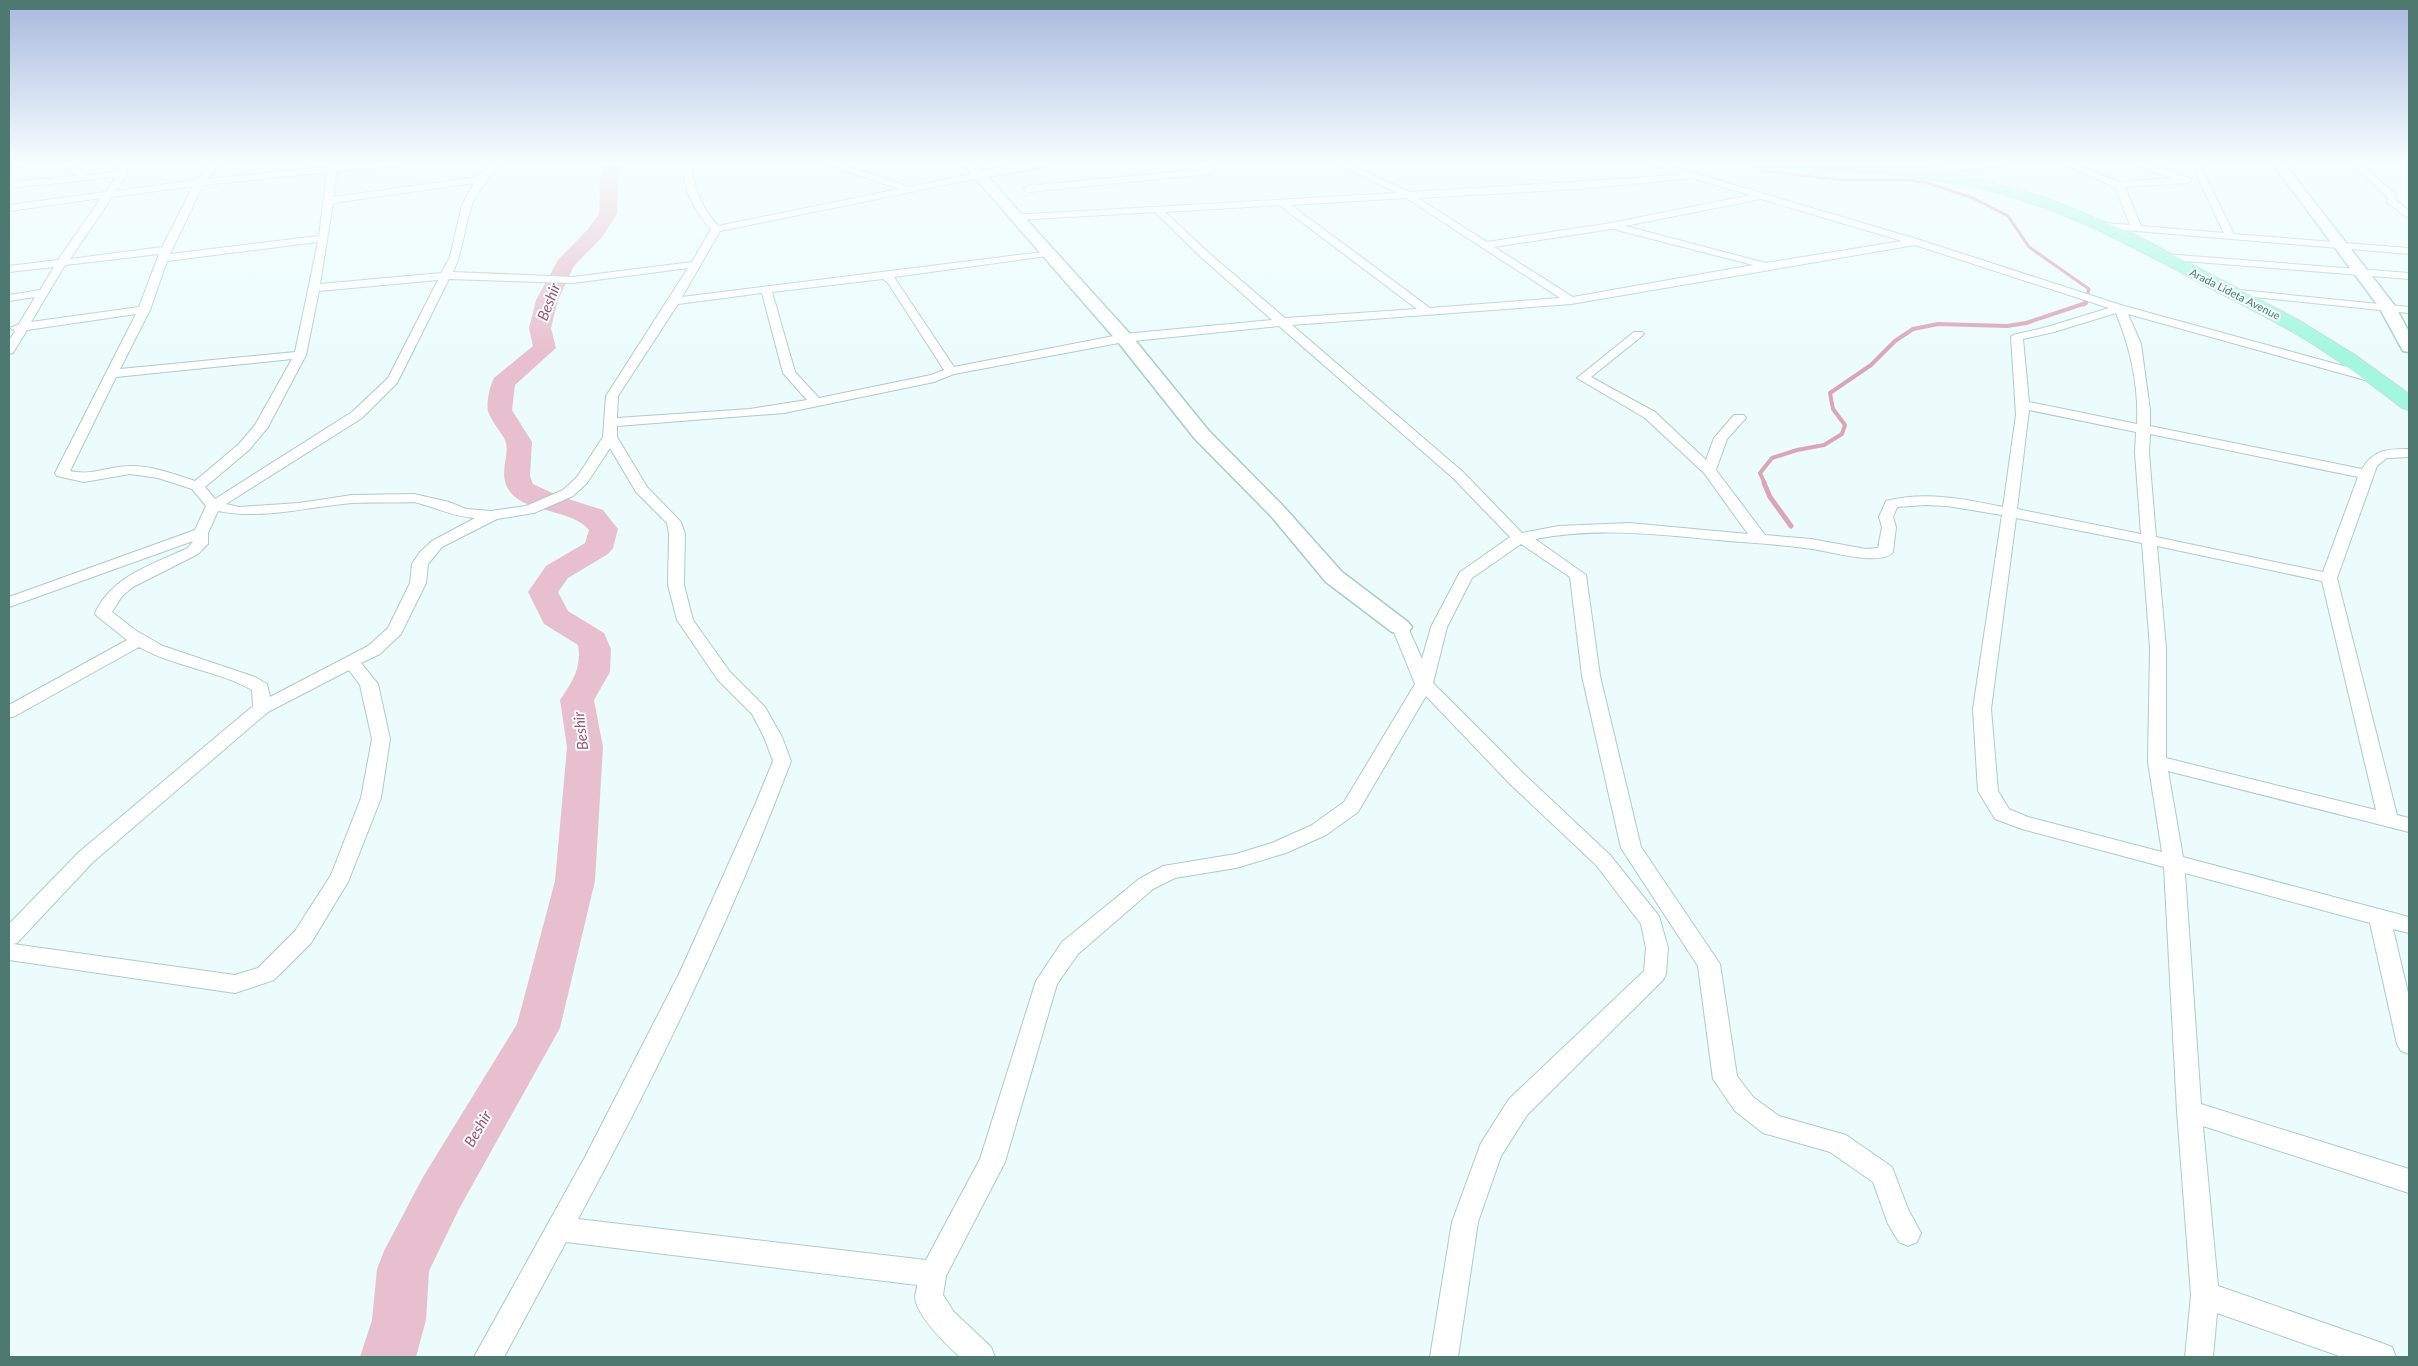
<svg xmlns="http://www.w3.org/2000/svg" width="2418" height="1366" font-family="Lato,sans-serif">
<rect width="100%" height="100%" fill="#ecfcfd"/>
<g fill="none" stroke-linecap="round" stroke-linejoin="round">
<path stroke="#daa5b9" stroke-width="3" d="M1761 170 1840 180H1910L1927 183 1973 198 2008 216 2029 247 2089 289 2084 305"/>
<path stroke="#daa5b9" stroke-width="4" d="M1765 484 1760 473 1772 458 1797 450 1824 445 1842 434 1845 425 1833 409 1830 393 1871 365 1895 341 1913 329 1938 324 2007 326 2026 323 2086 303"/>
<path stroke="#daa5b9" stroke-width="5" d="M1764 483 1770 497 1791 526"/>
<path fill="#e8bfcf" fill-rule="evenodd" d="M605 163H621L618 178 617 214 602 237 574 266 558 300 551 328 556 348 515 385 512 410 532 442 530 476 533 484 559 496 603 510 618 529 613 548 608 554 568 578 558 592 568 611 604 633 611 649 610 672 594 700 603 747 595 881 560 1028 459 1209 429 1271 426 1320 416 1357H360L372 1320 377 1269 384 1251 423 1177 517 1024 555 881 567 747 560 700C572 682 582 668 578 645L544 624 528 592 546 566 585 543 589 530C573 510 526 512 511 493 495 473 513 454 504 438 499 430 491 420 488 411 486 403 490 385 494 378L533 346 529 328 536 300 558 260 588 229 599 214 600 178Z"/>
<g stroke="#abccc8" stroke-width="2">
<path id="street" d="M16 163H28L9 170V164Z
M61 163H70L88 175 118 172V163H126L127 174 116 191 196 180 212 163H220L207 179 328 167 329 163H337V166L376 163H404L400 166 336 171 334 197 478 177 490 163H498C491 177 478 189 472 205 464 228 463 251 453 272L573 277 692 262 711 229C694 211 683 188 683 163H691C694 188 701 207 718 226L899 189 828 165 827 163H838L910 187 981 172 986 175 984 177 720 231 682 297 1051 251 1052 253 1047 256 894 277 954 367 1124 334 1272 320 1202 258 1155 212 1015 220 1010 217 1012 215 1397 193 1337 163H1347L1410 192 1682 175 1648 163H1660L1920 240 2124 306 2380 376 2382 379 2380 382 2376 383 2128 314 2141 344 2150 410V426L2362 469C2374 449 2388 449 2409 449V457L2387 458 2377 466 2337 578 2397 815 2409 818V832L2168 771 2183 857 2409 917V933L2393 929 2409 997V1054L2401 1051 2397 1044 2370 923 2185 873 2201 1104 2409 1169V1193L2203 1126 2218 1286 2382 1343 2392 1347 2396 1357H2342L2217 1313 2213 1357H2185L2191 1295 2177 1111 2164 867 2022 829 1995 819 1978 791 1973 709 2002 515 1947 506 1925 505 1897 507 1893 517 1896 527 1893 552C1882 567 1828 551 1812 549 1780 544 1748 543 1717 540 1656 534 1595 527 1535 539L1586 575 1600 676 1641 847 1720 964 1737 1076 1753 1097 1779 1116 1846 1135 1892 1167 1908 1209 1921 1233 1917 1242 1908 1246 1899 1242 1888 1224 1873 1182 1830 1152 1763 1133 1735 1111 1713 1079 1698 966 1621 848 1582 676 1570 577 1521 544 1472 578 1447 627 1433 683 1524 774 1610 855 1659 916 1668 948 1666 974 1663 980 1527 1115 1501 1156 1478 1222 1458 1357H1430L1452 1222 1481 1143 1509 1099 1644 971 1646 948 1641 924 1596 865 1510 784 1426 696 1358 812 1326 835 1286 853 1236 868 1175 878 1153 889 1078 954 1057 984 1005 1162 946 1276 943 1295 954 1312 991 1347 995 1357H960C947 1345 916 1316 915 1297 915 1294 917 1289 917 1285L566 1242 504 1357H474L585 1157 680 972 755 805 773 761 764 737 752 714 718 680 677 620 668 585 669 534 667 523 636 492 610 448 587 483 573 496 534 513 497 519 442 547 428 564 426 583 401 634 380 654 361 663 378 684 390 739 381 798 348 882 311 943 274 980 235 993 9 960V924L79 852 253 706 252 690C217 670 174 667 139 647L15 716 9 718V705L127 640 97 616 95 613C112 576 153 564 188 548L193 541 9 607V597L195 530 206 506 192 489 158 478 130 474 84 482 57 476 55 473 136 314 27 330 13 353 9 354V341L15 331 10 328 19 324 35 297 9 301V295L40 290 54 267 9 272V266L58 260 101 198 9 211V205L106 192 116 177 9 188V182L77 176ZM327 172 319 236 170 254 203 185ZM1693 178 1750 195 1611 223 1487 242 1418 198 1578 189ZM474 183 462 205 450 257 441 273 320 284 333 203ZM193 186 162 247 70 259 112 197ZM1406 198 1560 298 1430 308 1291 205ZM1761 199 1902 241 1766 263 1625 226ZM1279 205 1417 309 1285 318 1210 254 1165 212ZM1611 229H1613L1753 265 1573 297 1494 247ZM318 242 295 352 120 369 150 310 167 261ZM1915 245 2109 308 2047 327 2013 335 2011 337 2016 415 2003 507C1965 499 1925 491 1886 501L1879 517 1882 527 1878 548 1866 549 1811 539 1765 535 1716 470 1727 439 1746 418 1744 415H1734L1714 438 1706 460 1655 412 1591 377 1642 336 1644 334 1642 332H1634L1577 378 1645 418 1704 473 1748 534 1629 523 1559 526 1522 533 1463 472 1292 325 1571 304ZM159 254 139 307 31 322 65 265ZM688 268 606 396 603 437 577 477 563 490 526 506 491 511 466 509 449 502 414 494 352 495 299 503 239 507 226 504 362 418 397 383 449 279 573 283ZM883 279 888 283 944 370 931 375 819 398 795 372 772 292ZM438 280 388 378 352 412 215 499 205 487 249 450 268 427 306 355 319 291ZM762 293 783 373 807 400 750 409 617 418 618 396 678 304ZM2116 313C2130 347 2139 386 2137 424L2029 402 2023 339 2054 332ZM1279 326 1453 478 1510 537 1460 572 1431 627 1422 659 1406 623H1394L1392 627 1415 684 1344 802 1312 825 1272 843 1236 854 1163 866 1139 879 1062 942 1036 981 980 1159 926 1260 578 1219C658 1071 732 918 791 761L782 737 765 707 730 672 693 620 684 585 685 534 681 522 647 487 617 437V426L784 413 934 382 954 374 1124 342ZM292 359 255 425 239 444 195 481C174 474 153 466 131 466 109 466 93 476 70 471L116 377ZM2029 410 2136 432 2135 453 2141 534 2017 509ZM2150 434 2358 477 2323 572 2156 537 2149 453ZM414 502C435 507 454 517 475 518L432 541 420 552 412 564 410 583 388 628 368 646 270 697 267 684 255 677 163 646 135 630 112 612 122 596 133 587 198 554 208 544V533L218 511C263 520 307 507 352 503 373 502 394 503 414 502ZM2016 518 2142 543 2150 648 2148 762 2162 852 2028 817 2009 809 1998 791 1991 709ZM2157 546 2322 581 2376 810 2166 758V648ZM349 670 360 685 372 739 361 798 331 875 295 931 258 968 235 975 13 944 17 943 93 862 268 712Z
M1198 163H1207L1214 169 1209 174 1028 192 1023 189 1028 186 1204 169Z
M1979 163H2007L2003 166 1907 175 1903 172 1907 169Z
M2060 163H2071L2120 182 2172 178 2135 165 2134 163H2145L2189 178 2191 180 2186 183 2125 187 2141 226 2224 233 2191 163H2199L2234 234 2409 248V254L2101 228 2099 226 2104 223 2130 225 2115 187Z
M2351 163H2360L2395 194 2396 200 2409 211V219L2388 203 2387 197Z
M2402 163H2409V166L2403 165Z
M2164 254 2409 273V279L2160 259 2159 257Z
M2230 289 2409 307V313L2226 294V290Z"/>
</g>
<g stroke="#a7cdc8" stroke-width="3">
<path id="secondary" d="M962 163H974L982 171 1024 163H1046L1044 166 988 177 1130 334 1209 431 1285 508 1342 572 1408 622 1412 627 1408 632 1400 634 1392 632 1326 582 1271 516 1195 439 1118 342Z
M2272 163H2284L2395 306 2409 332V352L2403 351 2379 307Z"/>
</g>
<g stroke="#cdd9d7" stroke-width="2">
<path id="highway" d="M1747 163H1841L1923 170 1990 182 2050 199 2135 235 2300 321 2355 355 2409 394V410L2402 408C2370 383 2338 359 2303 338 2265 315 2224 296 2184 274 2121 241 2060 208 1990 191 1913 172 1833 170 1754 167Z"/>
</g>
<use href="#street" fill="#fff" fill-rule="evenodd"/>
<use href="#secondary" fill="#fff" fill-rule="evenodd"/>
<use href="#highway" fill="#a3f7df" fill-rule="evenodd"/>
</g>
<linearGradient id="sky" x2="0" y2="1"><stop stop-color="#a8b8de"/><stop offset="0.46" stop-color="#f6fefe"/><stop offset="1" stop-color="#f6fefe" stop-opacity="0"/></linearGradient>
<rect width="2418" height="354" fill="url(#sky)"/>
<g text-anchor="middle" stroke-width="4" stroke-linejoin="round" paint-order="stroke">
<g font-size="11" fill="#4d7971" stroke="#f3feff">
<text transform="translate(2235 294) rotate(27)" y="4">Arada Lideta Avenue</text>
</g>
<g font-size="15" font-style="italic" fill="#a24f6f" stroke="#f3feff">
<text transform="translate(549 302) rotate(-69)" y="5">Beshir</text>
<text transform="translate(581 731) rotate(-97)" y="5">Beshir</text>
<text transform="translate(478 1129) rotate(-60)" y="5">Beshir</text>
</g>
</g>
<rect width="2418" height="1366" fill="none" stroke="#4d7971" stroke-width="20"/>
</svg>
